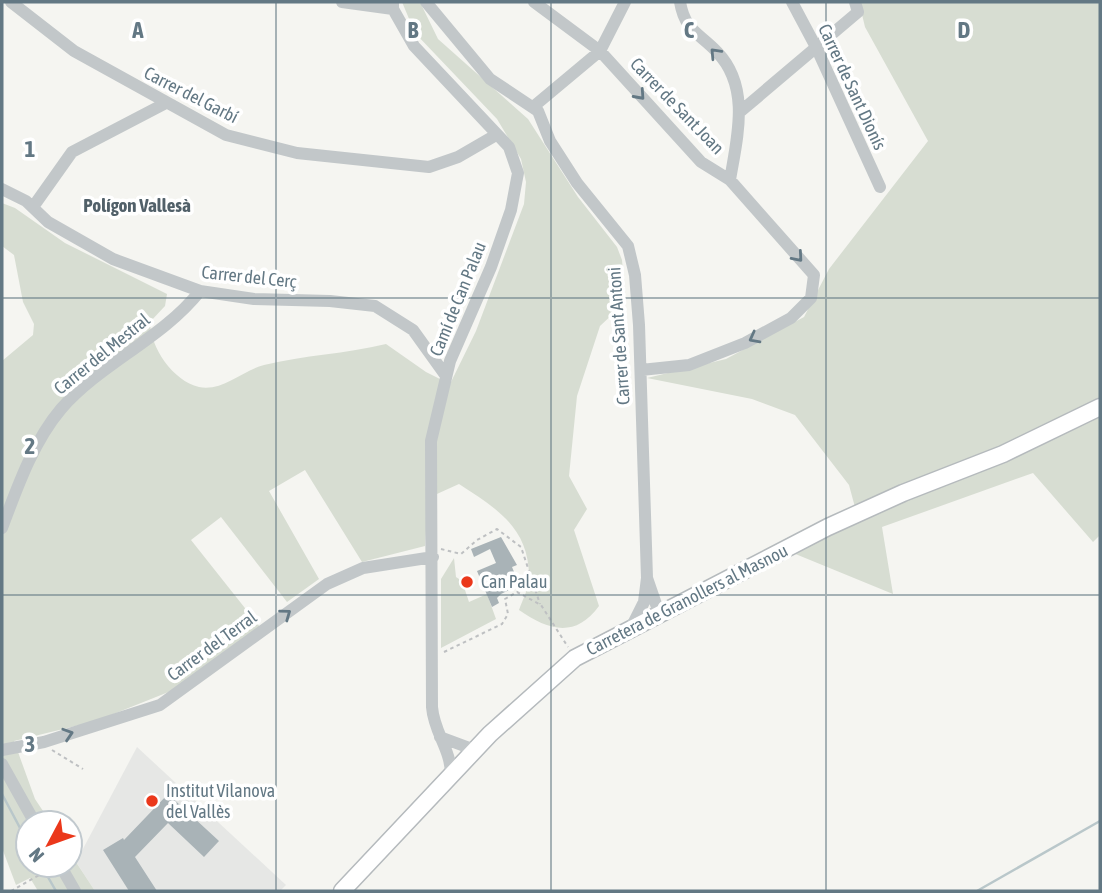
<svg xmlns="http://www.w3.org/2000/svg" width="1102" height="893" font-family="'Asap Condensed',sans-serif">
<rect width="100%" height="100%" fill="#f5f5f1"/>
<path fill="#e6e7e5" d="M137 747 286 885 280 891H95L76 862Z"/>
<path fill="#d7ddd2" d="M402 2H420L438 39 528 119 578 197 617 247 622 260 625 294 616 311 600 326 577 396 569 476 587 509 574 530 599 606C575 639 548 630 519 610 522 601 529 588 529 579 530 528 496 508 459 484L428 498 425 546 362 562 305 470 269 491 319 579 287 602 221 517 191 540 260 627 176 689 96 721 14 741 35 799 51 823H28V865H70V853L95 891H38L30 878 16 885 2 848V361L33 335 34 324 23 302 14 255 2 246V203L15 208 65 243 167 294 165 306 150 322C150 347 173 381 199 387 222 392 243 370 264 365 304 355 346 354 386 344L426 372 450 384 476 331 524 204 526 182 521 159 497 119 415 33Z
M859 2H1100V535L1093 542 1033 473 882 527 893 594 793 553 859 522 849 485 795 415 752 399 647 378 726 359 804 317 829 269 928 141 865 27Z
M454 558 456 577 462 581 469 602 487 594 496 619 441 648V579Z"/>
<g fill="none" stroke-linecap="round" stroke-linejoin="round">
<path stroke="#b9c7ca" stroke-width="2.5" d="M2 794 28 843
M41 865 56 891
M977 891 1100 821"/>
</g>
<path fill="#a9b3b7" d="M501 537 517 565 512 567 517 579 513 581 515 587 501 594 497 598 499 603 492 607 477 571 496 563 490 549 474 557 471 549Z
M168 794 219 841 204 857 168 823 135 857 157 891H129L103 850 123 838 124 840Z"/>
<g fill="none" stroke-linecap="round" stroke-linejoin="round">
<g stroke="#b5babd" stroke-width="19">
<path id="major" d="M342 891 490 734 575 658 828 527 903 493 1003 454 1100 407"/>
</g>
<path stroke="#bec0c2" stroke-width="2" stroke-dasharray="3.5 3.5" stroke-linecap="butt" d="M441 549 461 554 477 540 497 529 521 547 540 604
M444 652 502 624 508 614 505 599 517 592 541 605 568 647
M52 750 83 769
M11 891 50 869"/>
<path stroke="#c2c7c9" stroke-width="12" d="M11 2 74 51 226 135 297 153 429 167 458 157 496 135
M342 2 393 9
M393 2V9L414 46 509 147 518 173 511 210 491 267 450 361 431 441 432 707C434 733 451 749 451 775
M426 2 490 79 538 111 550 141 577 183 628 246 635 275 639 325 647 578 644 602 631 628
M534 2 600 51 701 162 730 180 814 275 811 298 791 318 745 343 689 365 641 370
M680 2C685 31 699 33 717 52 751 87 737 138 730 180
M792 2 817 49 880 187
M533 107 600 51 625 2
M741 111 858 12 855 2
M2 189 26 201 48 222 113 259 200 291 254 299 330 301 375 306 413 330 446 376
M33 207 72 152 164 104
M2 528C17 488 33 442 61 409 101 363 162 339 200 291
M647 578 658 610 656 614
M440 737 475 750
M2 750 44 742 160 705 327 584 363 568 433 557
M2 764 35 823
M60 865 75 891"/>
<use href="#major" stroke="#fff" stroke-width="16"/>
</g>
<defs><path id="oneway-chevron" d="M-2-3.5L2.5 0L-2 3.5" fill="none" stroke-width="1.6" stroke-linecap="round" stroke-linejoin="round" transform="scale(1.75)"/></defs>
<g stroke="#637884">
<use href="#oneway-chevron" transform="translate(715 53) rotate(-133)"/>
<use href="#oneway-chevron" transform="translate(640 95) rotate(48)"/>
<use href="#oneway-chevron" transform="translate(798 257) rotate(49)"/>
<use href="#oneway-chevron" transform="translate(754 338) rotate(152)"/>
<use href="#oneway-chevron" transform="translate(286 614) rotate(-36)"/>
<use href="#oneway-chevron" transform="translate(68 734) rotate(-18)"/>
</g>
<path fill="none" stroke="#637884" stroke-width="2" stroke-opacity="0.55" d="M276 2V891M551 2V891M826 2V891M2 298H1100M2 595H1100"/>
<g fill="#eb381b" stroke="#fff" stroke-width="2.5">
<circle cx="467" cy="582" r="7"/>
<circle cx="152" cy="801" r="7"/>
</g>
<g text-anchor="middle" stroke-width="7" stroke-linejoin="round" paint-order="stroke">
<g font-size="18" fill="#637884" stroke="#fff">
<text transform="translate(852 87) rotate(65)" y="6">Carrer de Sant Dionís</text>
<text transform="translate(191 95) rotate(27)" y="6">Carrer del Garbí</text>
<text transform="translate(677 106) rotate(46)" y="6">Carrer de Sant Joan</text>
<text transform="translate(249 277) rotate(6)" y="6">Carrer del Cerç</text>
<text transform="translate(458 299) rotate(-68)" y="6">Camí de Can Palau</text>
<text transform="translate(619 336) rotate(-94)" y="6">Carrer de Sant Antoni</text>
<text transform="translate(102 354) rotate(-39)" y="6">Carrer del Mestral</text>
<text transform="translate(687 600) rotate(-27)" y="6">Carretera de Granollers al Masnou</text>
<text transform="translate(212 646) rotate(-36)" y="6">Carrer del Terral</text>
</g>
<g font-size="18" fill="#637884" stroke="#fff" text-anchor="start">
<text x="481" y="588">Can Palau</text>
<text x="166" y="797">Institut Vilanova<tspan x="166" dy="21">del Vallès</tspan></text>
</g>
<g font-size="19" font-weight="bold" fill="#516069" stroke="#fff">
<text x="137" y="212">Polígon Vallesà</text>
</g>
</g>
<g font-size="23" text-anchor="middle" font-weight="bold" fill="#637884" stroke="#fff" stroke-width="7" stroke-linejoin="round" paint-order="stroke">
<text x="138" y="38">A</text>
<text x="413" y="38">B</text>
<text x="689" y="38">C</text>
<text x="964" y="38">D</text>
<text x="30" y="157">1</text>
<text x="30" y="454">2</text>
<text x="30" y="752">3</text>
</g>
<rect width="1102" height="893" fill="none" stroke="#637884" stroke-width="7"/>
<g transform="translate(49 844) rotate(229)"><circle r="33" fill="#ffffff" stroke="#c1c9ce" stroke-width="2"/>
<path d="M0-5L12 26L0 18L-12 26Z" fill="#eb381b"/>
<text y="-10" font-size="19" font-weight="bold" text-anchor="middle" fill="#637884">N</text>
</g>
</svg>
